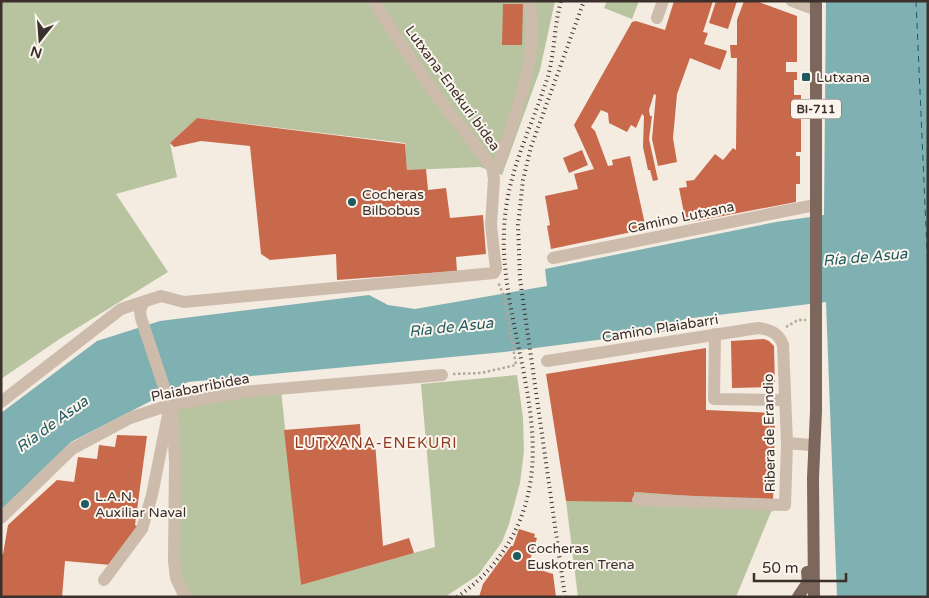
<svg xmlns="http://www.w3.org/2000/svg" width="929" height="598" font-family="'Varela Round',sans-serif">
<rect width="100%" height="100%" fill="#f4ebe1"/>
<path fill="#b8c4a0" d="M1 1H555L540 70 502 175 480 167 407 170 405 143 197 118 170 143 177 177 116 194 168 272 61 338 1 379Z
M607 1H639L632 19 604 8Z
M517 375 523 418 524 451 520 483 509 524 502 542 478 575 445 597H185L176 578 169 405 281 389 301 585 435 547 421 384Z
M634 492 773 502 785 505 771 512 736 597H578L566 501Z"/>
<path fill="#7fb0b2" d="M826 1H928V597H837L826 302 684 319 675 330 504 352 188 382 71 442 1 510V413L97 341 160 321 369 295 388 305 415 309 547 286 545 269 776 222 824 215Z"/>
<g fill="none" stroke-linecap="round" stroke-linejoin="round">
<path stroke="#1f5a5e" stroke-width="1" stroke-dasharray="6 5" stroke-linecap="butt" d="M916 1 928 273"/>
</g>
<path fill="#c8694b" d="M674 1H713L703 32 708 33 704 44 727 51 720 70 690 58 677 94 673 138 677 162 658 166 652 139 656 95 654 94 649 110 650 116H652L649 139 658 180 653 181 650 170H648L643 147 644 116 642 114 636 128 631 125 627 132 609 123 608 113 601 110 591 127 595 131 608 166 613 165 612 160 630 156 646 229 551 249 547 226 550 225 545 196 578 189 574 174 594 169 574 125 632 22 636 21 665 30Z
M716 1H737L728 29 709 23Z
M744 1H756L797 16V62H786V72H797V80H794V95H801V152H796V156H800V184H796V202L686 223 679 188 687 187 686 181 694 180 715 154 723 160 733 148 736 150 737 58H731L730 45H737V20Z
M503 4H523L522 45H502Z
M197 118 405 144 407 170 426 169 428 190 446 188 450 218 483 215 486 254 456 257 457 271 337 280 336 254 270 260 261 254 250 146 201 141 174 147 170 143Z
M582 150 588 165 569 173 563 158Z
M764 339 769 341 774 346 775 387 732 388 731 341Z
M706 348V410L775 413 773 502 634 492V502L566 501 546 374Z
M360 424 361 443 375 442 383 546 409 538 414 553 301 585 284 430Z
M117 435 147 436 135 525 139 527 111 565 65 561 62 597H1V554H3L8 525 57 480 74 482 78 457 97 459 99 445 115 447Z
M519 529 535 534 534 537 537 538 528 566 553 574 556 597H479L483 584 511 546H513Z"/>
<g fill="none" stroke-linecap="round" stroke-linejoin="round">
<path stroke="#b9a596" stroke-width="2.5" stroke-dasharray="2.5 2.5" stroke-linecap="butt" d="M786 327 798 320H806
M453 374 481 373 516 365 504 296 498 282"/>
<path stroke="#cdbbac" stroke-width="12" d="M792 1 816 10
M657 18 663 1
M492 167 498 165C515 116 541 53 529 1
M553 258 815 205
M143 303 140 311 141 318 168 399 173 422 175 462 174 561 176 578 185 597
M715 334 714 399 784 400
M547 361 758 328C770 329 779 333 783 345L787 443 785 505 638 500
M1 402 121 309 161 296 184 302 494 273 496 269 491 225 494 179 492 167 436 95 398 40 374 1
M787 443 810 445
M1 518 72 449 130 418 169 405 243 392 442 375
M104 580 142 529 152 495 168 415"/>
<path stroke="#7d675c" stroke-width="12" d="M798 597 808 582 807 572
M814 597 813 478 816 411V1"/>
<path stroke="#3b302b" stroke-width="4" stroke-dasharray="1 4" stroke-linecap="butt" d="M457 597C478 583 496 564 509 542 567 445 500 335 504 231 506 173 531 130 548 76 555 51 554 26 561 1
M565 597 520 279 518 225 523 180 531 147 584 1"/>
</g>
<g fill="#1f5a5e" stroke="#fbf5ee" stroke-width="2">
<rect x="801" y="72" width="10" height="10" rx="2.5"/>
<circle cx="352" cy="202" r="5"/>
<circle cx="85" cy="504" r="5"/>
<circle cx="517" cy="556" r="5"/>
</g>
<g text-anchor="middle" stroke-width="4" stroke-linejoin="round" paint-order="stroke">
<rect fill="#fbf5ee" stroke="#756b66" stroke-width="1" x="791" y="99.5" width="50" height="19" rx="4"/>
<g font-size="12" font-weight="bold" fill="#3b302b">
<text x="816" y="113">BI-711</text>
</g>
<g font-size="14" fill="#3b302b" stroke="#fbf5ee" text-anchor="start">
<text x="816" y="82">Lutxana</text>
<text x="362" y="199">Cocheras<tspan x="362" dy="16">Bilbobus</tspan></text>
<text x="95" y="501">L.A.N.<tspan x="95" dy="16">Auxiliar Naval</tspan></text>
<text x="527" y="553">Cocheras<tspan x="527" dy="16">Euskotren Trena</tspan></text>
</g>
<g font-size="14" fill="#3b302b" stroke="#fbf5ee">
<text transform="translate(453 88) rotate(54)" y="5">Lutxana-Enekuri bidea</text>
<text transform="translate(681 217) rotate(-12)" y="5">Camino Lutxana</text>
<text transform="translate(660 328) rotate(-9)" y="5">Camino Plaiabarri</text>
<text transform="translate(200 387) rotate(-11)" y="5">Plaiabarribidea</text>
<text transform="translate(769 433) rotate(-91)" y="5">Ribera de Erandio</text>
</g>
<g font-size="15" font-style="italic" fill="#1f5a5e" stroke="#fbf5ee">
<text transform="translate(865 257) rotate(-5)" y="5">Ría de Asua</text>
<text transform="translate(451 327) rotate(-6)" y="5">Ría de Asua</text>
<text transform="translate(52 424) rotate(-36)" y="5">Ría de Asua</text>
</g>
<g font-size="15" letter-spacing="1" fill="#8c3b22" stroke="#fbf5ee">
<text x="376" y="448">LUTXANA-ENEKURI</text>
</g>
</g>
<rect width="929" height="598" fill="none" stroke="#3b302b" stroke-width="5"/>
<g transform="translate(40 40) rotate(197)" stroke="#fbf5ee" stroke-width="4" paint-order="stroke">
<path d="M0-4L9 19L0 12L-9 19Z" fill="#3b302b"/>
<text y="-8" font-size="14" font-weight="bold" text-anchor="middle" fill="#3b302b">N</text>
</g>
<path d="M754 573v8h92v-8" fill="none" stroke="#3b302b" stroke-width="2.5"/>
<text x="762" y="573" font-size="15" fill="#3b302b" stroke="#fbf5ee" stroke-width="4" paint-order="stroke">50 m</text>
</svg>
